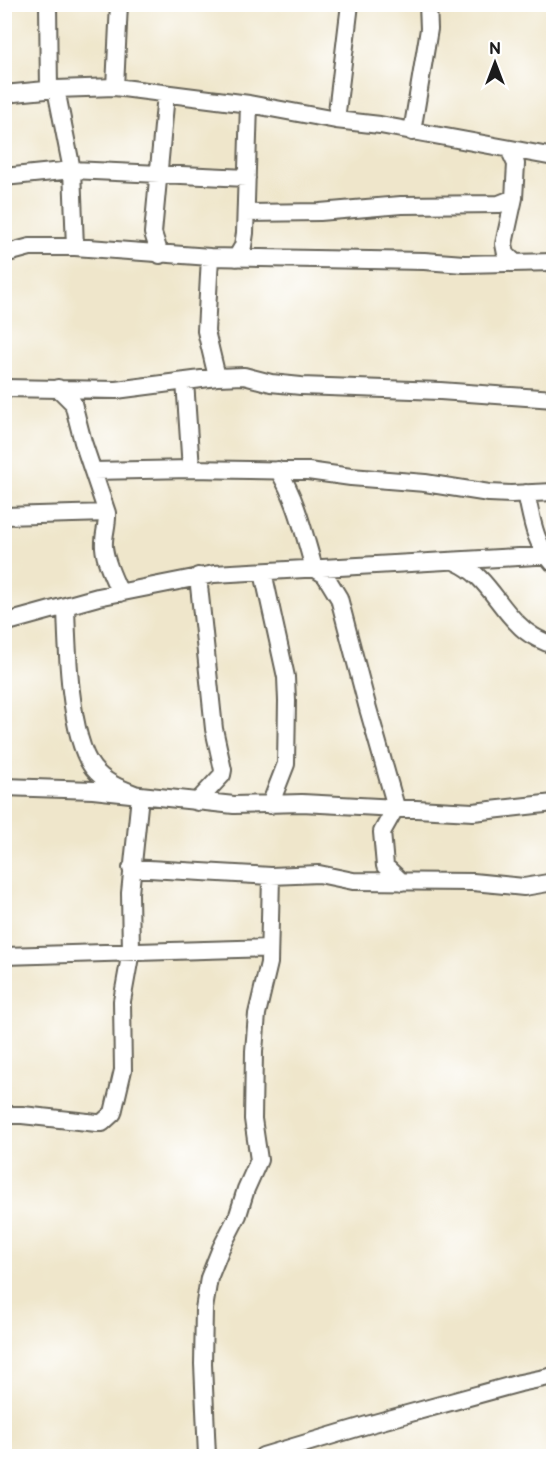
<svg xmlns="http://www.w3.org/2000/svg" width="558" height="1461" font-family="'Balsamiq Sans',sans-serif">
<rect width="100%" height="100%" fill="#fff"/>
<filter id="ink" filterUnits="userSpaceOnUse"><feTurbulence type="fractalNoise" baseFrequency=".0167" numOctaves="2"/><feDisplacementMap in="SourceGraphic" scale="12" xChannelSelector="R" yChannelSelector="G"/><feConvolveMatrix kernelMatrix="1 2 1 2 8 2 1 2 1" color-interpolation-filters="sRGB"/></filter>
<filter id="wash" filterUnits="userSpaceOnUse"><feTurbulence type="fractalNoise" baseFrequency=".008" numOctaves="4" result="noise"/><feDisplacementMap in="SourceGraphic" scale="24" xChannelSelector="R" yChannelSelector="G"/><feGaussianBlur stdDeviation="1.35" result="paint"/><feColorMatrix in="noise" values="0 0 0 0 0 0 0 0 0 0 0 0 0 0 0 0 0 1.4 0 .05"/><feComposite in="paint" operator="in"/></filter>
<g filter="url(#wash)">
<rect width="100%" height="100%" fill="#efe6cb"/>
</g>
<g filter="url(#ink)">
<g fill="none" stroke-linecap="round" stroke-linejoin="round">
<g stroke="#666359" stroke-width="20">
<path id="minor" d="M48 4 49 90
M115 87 119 4
M56 89 72 170 75 247
M4 94 56 89 115 87 249 104 336 120 380 125 554 157
M336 120 350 4
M412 132 429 29 428 4
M509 149 516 164 514 198 504 244 506 254 514 262
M4 177 72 170 247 178
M246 213 320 212 401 205 499 204 514 198
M4 254 30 247H75L210 257 424 261 464 264 554 262
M160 255 153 233 166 94
M210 257 206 331 217 377
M236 258 243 246 245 233 249 104
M185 381 191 469 308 471 351 477 425 483 489 493 511 494 554 492
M4 388 116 390 217 377 244 376 271 383 301 386 440 391 554 399
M58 388 73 403 83 442 107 513C108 524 103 535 104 547 105 562 114 579 120 593
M278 470C297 500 304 534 314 568L325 575 339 598 367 705 396 807 382 832 385 866 402 882
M93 471 191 469
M526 493C532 519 534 543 553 563
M4 516 107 513
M456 562C485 574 496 603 518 624 528 635 540 640 554 646
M263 572 286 677 287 701 286 764 270 805
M4 623 98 597 214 574 554 555
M4 787 93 790 234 805 302 803 473 812 554 803
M197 802 222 775 223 770 214 729 198 576
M131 868 271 876 319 874 353 881 473 882 524 887 554 882
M4 956 269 948
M4 1115H22L97 1123H102L113 1113 123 1070 122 1001 131 951 130 893 140 796C122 789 106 784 93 768 69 737 67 645 66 606
M207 1456 203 1364 204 1309 209 1278 221 1248 238 1215 246 1189 259 1160 253 1119 254 1051 257 1014 269 963 271 876
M263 1456 367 1425 520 1383 554 1376"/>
</g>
<use href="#minor" stroke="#fff" stroke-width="16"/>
</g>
</g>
<rect width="558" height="1461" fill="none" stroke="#fff" stroke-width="24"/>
<g transform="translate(495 63)" stroke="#ffffff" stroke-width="4.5" paint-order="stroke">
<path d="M0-4.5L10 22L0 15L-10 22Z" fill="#1c1c1c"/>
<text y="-9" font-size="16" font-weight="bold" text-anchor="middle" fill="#1c1c1c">N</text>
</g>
</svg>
